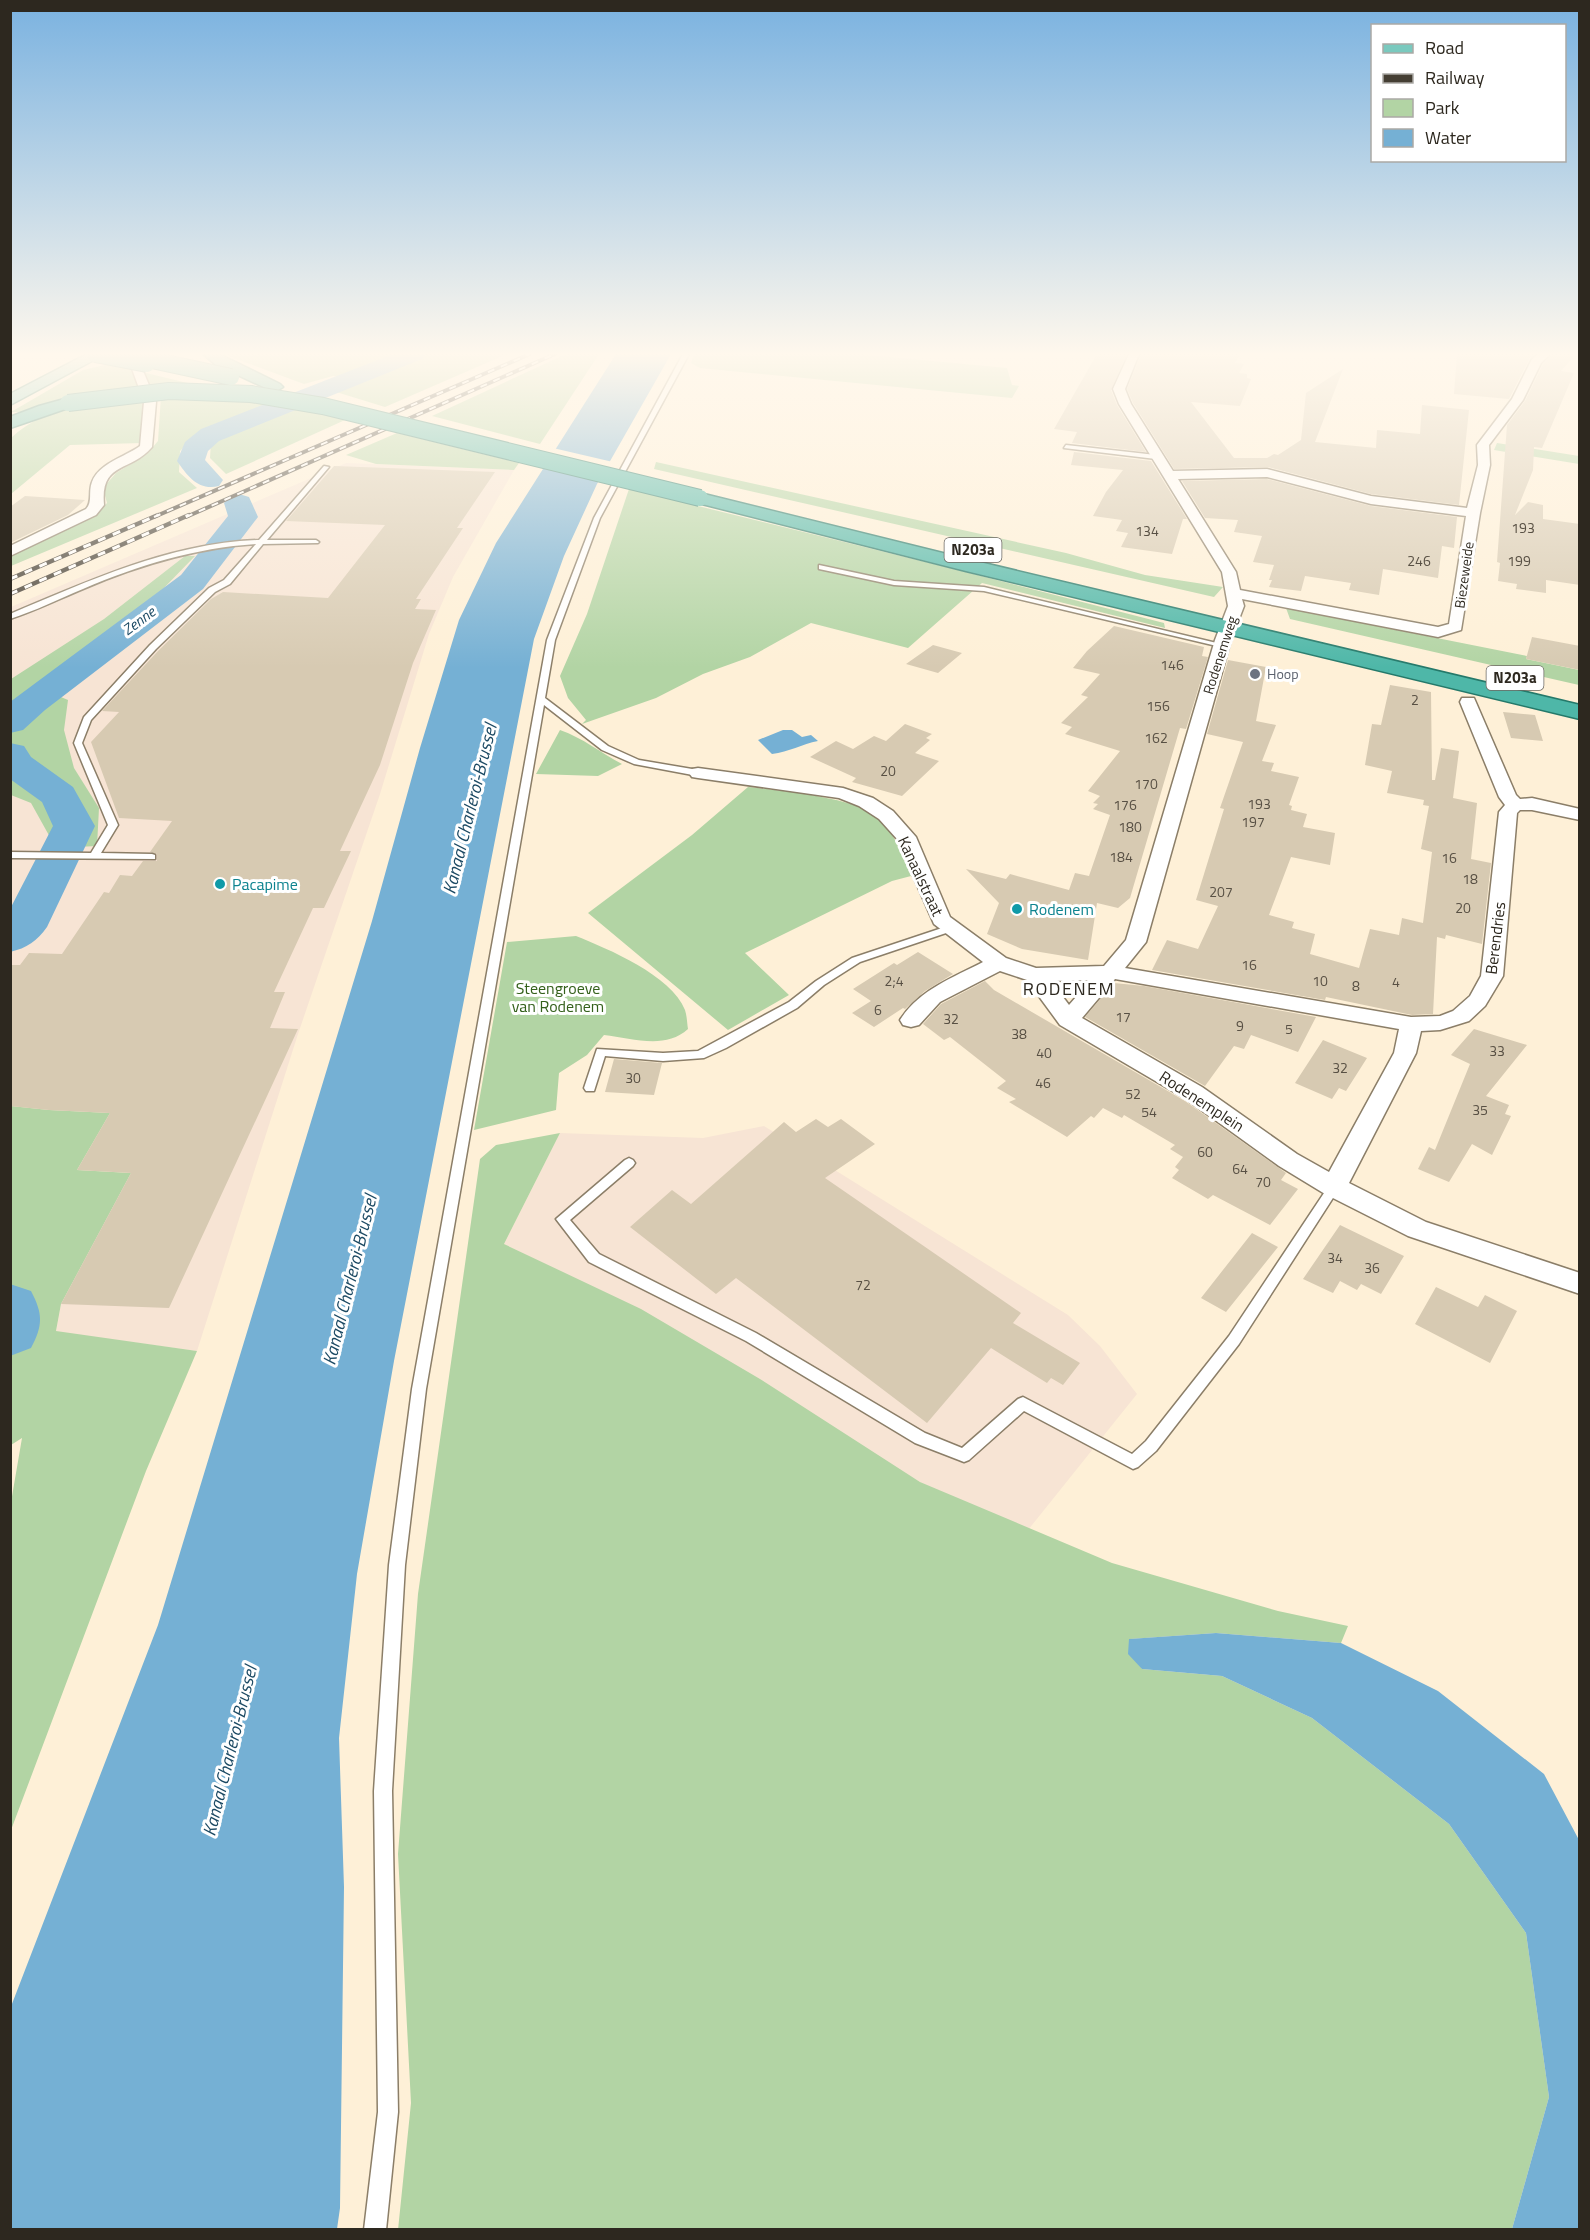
<svg xmlns="http://www.w3.org/2000/svg" width="1590" height="2240" font-family="'Titillium Web',sans-serif">
<rect width="100%" height="100%" fill="#fef0d7"/>
<path fill="#f7e4d4" d="M346 463 514 470 453 577 429 634 380 794 298 1034 197 1351 56 1332 61 1304 130 1172 77 1170 109 1113 49 1110 11 1106V607Z
M764 1126 1068 1315 1100 1346 1137 1394 1020 1540 548 1266 504 1244 560 1133 703 1138Z"/>
<path fill="#b2d4a4" d="M223 354H410L341 377 333 376 304 384Z
M422 354H507L385 407 333 391Z
M566 354H599L540 444 432 416Z
M694 354H858L1007 368 1012 385 1019 386 1012 398 700 368 691 363Z
M109 364 204 387 64 400 22 412H11L83 370Z
M161 396H194L267 404 196 435 180 451 179 472 197 488 11 566V555L97 513 107 503 103 488 116 473 147 454 158 441Z
M144 397 142 443 70 445 11 494V438C47 404 98 403 144 397Z
M292 407 345 420 226 474 210 458 211 442Z
M397 433 519 463 514 470 376 464 346 455Z
M1497 443 1579 456V464L1494 450Z
M656 462 1066 553 1145 575 1223 587 1214 597 654 469Z
M629 489 954 569 1164 623 1165 628 982 583 908 648 811 623 750 657 703 674 656 698 582 724 586 720 568 698 560 676 587 614Z
M185 556H195L127 626 49 692 68 700 64 730 74 768 99 808 97 846 56 848 31 803 11 795V679L104 619Z
M1286 608 1527 656 1526 659 1579 670V685L1290 619Z
M560 730C583 738 601 753 622 764L598 776 536 774Z
M748 787C777 790 862 798 881 819 895 834 903 858 911 876L892 881 745 953 789 995 728 1030 588 913 692 835Z
M576 936C608 949 671 975 685 1010 687 1016 687 1023 688 1029 665 1050 632 1038 604 1035L587 1055 559 1073 556 1110 474 1130 507 942Z
M11 1106 49 1110 110 1113 77 1170 131 1173 61 1304 56 1331 197 1351 146 1471 11 1830 10 1508 22 1438 11 1445Z
M560 1133 504 1244 641 1309 760 1379 920 1482 1112 1563 1278 1611 1348 1626 1341 1643 1216 1633 1130 1639 1142 1669 1222 1676 1312 1718 1449 1824 1526 1933 1549 2097 1512 2229 398 2230 411 2103 398 1854 418 1594 480 1159 496 1145Z"/>
<path fill="#75b0d4" d="M616 354H671L597 484 564 556 534 639 394 1361 357 1574 339 1738 344 1887 340 2208 337 2229H11L10 2009 158 1625 372 921 420 748 459 620 496 543Z
M783 730H792L802 737 811 735 818 741C802 744 789 752 772 754L758 740Z
M1216 1633 1341 1643 1438 1691 1544 1774 1579 1840V2229H1512L1549 2097 1526 1933 1449 1824 1312 1718 1222 1676 1142 1669 1128 1654 1129 1639Z"/>
<path fill="#fef0d7" d="M553 448 613 462 602 481 542 466Z"/>
<g fill="none" stroke-linecap="round" stroke-linejoin="round">
<path fill="#75b0d4" fill-rule="evenodd" d="M393 354H426L422 359 219 441 208 451 205 460 223 480 219 486C199 491 188 477 177 461L185 442 201 429Z
M239 494 249 497 258 517 203 589 45 710 23 730 10 733V702L181 575 228 516 224 503 229 497Z
M10 743 24 746 31 757 73 787 95 826 47 927C37 941 27 948 10 952V909L53 826 42 802 10 779Z
M10 1284 31 1291C43 1314 43 1325 31 1348L10 1356Z"/>
</g>
<path fill="#d7cab2" d="M1097 354H1127L1111 390 1117 405 1146 452 1072 443 1077 432 1054 429Z
M1141 354H1240L1235 363 1244 364 1239 373 1247 374V378L1251 379 1240 406 1191 402 1234 458H1267L1274 454 1278 455 1301 440 1306 393 1343 369 1315 442 1376 448 1377 430 1420 434 1422 405 1469 410 1459 505 1371 494 1268 467 1174 469 1133 403 1127 389Z
M1457 354H1535L1530 358 1509 399 1454 394Z
M1552 354H1576L1561 371 1574 373 1542 448 1534 447 1533 470 1515 515 1528 502 1543 505V519L1580 524V585L1546 580V593L1516 589 1517 584 1498 581 1500 563 1497 562 1507 425 1525 401 1543 364Z
M1074 452 1151 461 1187 519H1183L1172 554 1121 547 1128 533 1116 531 1122 520 1093 516 1106 492 1123 470 1071 465Z
M334 466 495 472 457 528H463L416 599H421L415 609 436 610 413 663 380 765 340 851H351L324 908H313L274 992H285L270 1028 298 1029 169 1308 61 1304 131 1173 77 1170 110 1113 49 1110 10 1106V965H20L29 953 62 954 104 892 109 893 120 875 132 876 143 861H157V854L150 852 172 821 119 818 91 742 119 712 102 711 158 651 211 599 223 592 328 598 385 525 286 521Z
M1267 479 1371 506 1457 517 1454 548 1442 546 1438 578 1383 569 1379 595 1349 590 1351 583 1305 576 1301 591 1269 587 1272 580H1269L1274 565 1253 562 1262 536 1234 532 1238 520 1205 518 1182 481Z
M25 496 85 500 68 515 10 543V507Z
M1114 626 1204 647 1202 656 1208 657 1186 729 1180 728 1130 898 1118 908 1097 903 1088 960 1022 949 987 934 999 903 966 869 1006 879 1010 874 1069 890 1075 873 1089 876 1110 815 1093 809 1098 804 1093 803 1100 796 1088 791 1120 751 1065 734 1072 727 1061 723 1088 697 1081 695 1100 674 1073 668 1087 651Z
M1532 637 1580 646V670L1526 659Z
M933 645 962 653 938 673 906 664Z
M1228 660 1266 667 1256 721 1276 725 1262 761 1274 763 1271 771 1299 777 1289 805 1292 806 1291 810 1307 814 1303 827 1335 833 1330 865 1291 857 1269 915 1294 922 1292 928 1315 934 1310 954 1359 968 1370 929 1399 935 1402 918 1423 923 1432 852 1421 849 1429 806 1423 805 1424 800 1387 793 1392 771 1365 765 1372 724 1381 725 1390 685 1431 692 1432 780H1435L1441 748 1459 751 1453 798 1477 803 1471 859 1491 863 1482 944 1446 935 1445 939 1437 937 1433 1014 1412 1015 1326 997 1325 1000 1152 970 1167 940 1198 949 1218 906 1196 900 1224 809 1220 808 1243 742 1207 734Z
M1503 712 1535 715 1543 741 1511 738Z
M905 724 932 734 926 738 930 740 915 753 939 761 902 796 852 782 856 778 810 757 836 741 853 749 874 736 886 741Z
M918 952 953 974 925 991 905 1009 903 1008 874 1027 852 1013 871 1001 853 989 894 963 897 965Z
M985 981 994 990 1185 1101 1286 1173 1281 1180 1298 1189 1270 1225 1213 1195 1208 1199 1172 1178 1179 1170 1175 1167 1183 1157 1170 1149 1175 1145 1124 1115 1122 1118 1103 1108 1094 1118 1091 1116 1067 1137 1009 1102 1016 1099 997 1088 1006 1081 950 1037 944 1040 923 1024 941 1004Z
M1114 983 1144 986 1316 1017 1298 1052 1251 1035 1244 1049 1234 1046 1205 1086 1085 1017Z
M1474 1029 1527 1045 1486 1096 1509 1105 1505 1114 1511 1116 1492 1155 1472 1144 1449 1182 1418 1169 1429 1147 1435 1150 1470 1064 1451 1055Z
M1323 1040 1367 1058 1346 1091 1339 1088 1332 1099 1295 1083Z
M614 1059 662 1063 654 1095 605 1092Z
M816 1119 828 1127 841 1119 875 1144 825 1178 1021 1313 1013 1323 1080 1363 1063 1385 1051 1378 1047 1383 991 1348 927 1423 736 1278 716 1294 630 1227 672 1190 691 1204 784 1122 796 1132Z
M1340 1225 1404 1256 1381 1294 1361 1284 1357 1290 1340 1281 1333 1293 1303 1279Z
M1252 1233 1278 1247 1226 1312 1201 1298Z
M1436 1287 1478 1307 1485 1295 1517 1311 1490 1363 1415 1324Z"/>
<g fill="none" stroke-linecap="round" stroke-linejoin="round">
<g stroke="#8b7e68" stroke-width="3">
<path id="service" d="M683 354H689L600 518 555 640 545 698 608 746 639 760 698 770 702 773 698 776 634 764 602 750 544 705 426 1389 405 1565 392 1791 398 2112 386 2230H364L378 2112 374 1791 389 1565 412 1389 547 640 594 518Z
M1066 445 1156 455 1159 457 1156 459 1064 448Z
M324 466 329 467 267 540H316L319 542 318 543 263 544 230 584 215 592 156 649 91 720 82 743 118 825 101 853 152 854 155 855V859L10 858V852L91 853 108 825 74 743 84 717 150 645 209 588 224 580 256 544C195 548 139 565 83 589 59 599 35 611 10 619V614C91 580 171 543 259 540Z
M819 565 894 581 984 587 1225 645 1221 647 984 591 894 585 819 569Z
M951 925 955 926 956 928 955 930 860 962 824 985 797 1008 726 1048 704 1058 663 1061 605 1056 594 1091H586L584 1088 597 1049 663 1053 698 1051 789 1002 816 981 852 958Z
M629 1158 633 1160 635 1163 633 1166 570 1220 599 1254 756 1333 925 1433 962 1448 1018 1399 1023 1397 1132 1454 1146 1441 1229 1336 1330 1184H1338L1340 1187 1239 1344 1156 1451 1138 1467 1133 1469 1024 1411 969 1460 964 1462 959 1460 915 1443 746 1341 589 1262 556 1219 625 1160Z"/>
</g>
<g stroke="#8b7e68" stroke-width="3">
<path id="minor" d="M136 354H146L141 366 156 402 152 447C130 473 100 461 104 505L96 515 10 556V546L86 509C93 502 88 492 92 482 99 463 125 457 140 446L144 402 131 366Z
M1129 354H1139L1125 389 1131 404 1173 471 1267 469 1371 496 1467 508 1478 465 1477 445 1512 399 1532 359 1538 354H1550L1541 363 1523 400 1489 445 1490 465 1480 513 1461 630 1438 637 1242 599 1244 606 1231 640 1146 942 1125 968 1411 1017 1440 1016 1453 1011 1470 996 1481 976 1499 812 1505 805 1499 797 1460 702 1462 698H1474L1516 795 1520 799 1532 798 1580 809V820L1532 810H1520L1517 813 1503 976 1485 1006 1469 1021 1440 1030 1421 1031 1416 1053 1349 1183 1426 1222 1580 1273V1294L1408 1236 1325 1194 1279 1166 1186 1099 1060 1025 1027 980 1000 971 940 1002 919 1025 911 1027 903 1025 900 1020C919 990 952 978 983 962L934 924 897 839 879 819 859 806 839 798 698 778 692 777 689 773 692 769 698 768 843 788 873 798 893 811 916 837 950 917 1006 958 1036 968 1104 966 1126 940 1215 640 1228 606 1222 572 1119 404 1113 389ZM1267 477 1371 504 1466 516 1449 624 1438 627 1240 590 1236 572 1178 479ZM1115 979 1399 1029 1394 1053 1329 1172 1297 1154 1202 1087 1082 1018ZM1091 980 1069 1005 1051 981Z"/>
</g>
<g stroke="#25796a" stroke-width="3">
<path id="primary" d="M87 354H105L10 405V394Z"/>
</g>
<g stroke="#25796a" stroke-width="3">
<path id="trunk" d="M203 354H219L280 384 283 387 275 392 270 390 216 365Z
M68 398 76 403 74 406 10 428V417L39 406Z
M700 493 967 559 1580 705V719L966 571 694 502 691 498 694 494Z"/>
</g>
<use href="#service" fill="#fff" fill-rule="evenodd"/>
<use href="#minor" fill="#fff" fill-rule="evenodd"/>
<use href="#primary" fill="#7ac9be" fill-rule="evenodd"/>
<use href="#trunk" fill="#4eb7a8" fill-rule="evenodd"/>
<g stroke="#443e33" stroke-width="4">
<path id="rail-far1" d="M154 517 530 354
M186 517 555 354"/>
</g>
<g stroke="#443e33" stroke-width="4.5">
<path id="rail" d="M10 579 158 515
M10 594 189 515"/>
</g>
<use href="#rail-far1" stroke="#fff" stroke-width="2" stroke-dasharray="7" stroke-linecap="butt"/>
<use href="#rail" stroke="#fff" stroke-width="3" stroke-dasharray="8" stroke-linecap="butt"/>
<g stroke="#25796a" stroke-width="18" stroke-linecap="butt">
<path id="trunk-bridge" d="M95 354 147 364
M124 354 231 377
M68 403 169 391 251 394 323 406 700 498"/>
</g>
<use href="#trunk-bridge" stroke="#4eb7a8" stroke-width="16"/>
</g>
<linearGradient id="sky" x2="0" y2="1"><stop stop-color="#7ab2e0"/><stop offset="0.53" stop-color="#fff8ed"/><stop offset="1" stop-color="#fff8ed" stop-opacity="0"/></linearGradient>
<rect width="1590" height="668" fill="url(#sky)"/>
<circle fill="#6b7280" stroke="#fff" stroke-width="2" cx="1255" cy="674" r="6"/>
<g fill="#0f9aa8" stroke="#fff" stroke-width="2">
<circle cx="220" cy="884" r="6"/>
<circle cx="1017" cy="909" r="6"/>
</g>
<g text-anchor="middle" stroke-width="6" stroke-linejoin="round" paint-order="stroke">
<g font-size="14" fill="#585044">
<text x="1523" y="533">193</text>
<text x="1147" y="536">134</text>
<text x="1419" y="566">246</text>
<text x="1519" y="566">199</text>
<text x="1172" y="670">146</text>
<text x="1415" y="705">2</text>
<text x="1158" y="711">156</text>
<text x="1156" y="743">162</text>
<text x="888" y="776">20</text>
<text x="1146" y="789">170</text>
<text x="1259" y="809">193</text>
<text x="1125" y="810">176</text>
<text x="1253" y="827">197</text>
<text x="1130" y="832">180</text>
<text x="1121" y="862">184</text>
<text x="1449" y="863">16</text>
<text x="1470" y="884">18</text>
<text x="1221" y="897">207</text>
<text x="1463" y="913">20</text>
<text x="1249" y="970">16</text>
<text x="894" y="986">2;4</text>
<text x="1320" y="986">10</text>
<text x="1396" y="987">4</text>
<text x="1356" y="991">8</text>
<text x="878" y="1015">6</text>
<text x="1123" y="1022">17</text>
<text x="951" y="1024">32</text>
<text x="1240" y="1031">9</text>
<text x="1289" y="1034">5</text>
<text x="1019" y="1039">38</text>
<text x="1497" y="1056">33</text>
<text x="1044" y="1058">40</text>
<text x="1340" y="1073">32</text>
<text x="633" y="1083">30</text>
<text x="1043" y="1088">46</text>
<text x="1133" y="1099">52</text>
<text x="1480" y="1115">35</text>
<text x="1149" y="1117">54</text>
<text x="1205" y="1157">60</text>
<text x="1240" y="1174">64</text>
<text x="1263" y="1187">70</text>
<text x="1335" y="1263">34</text>
<text x="1372" y="1273">36</text>
<text x="863" y="1290">72</text>
</g>
<g font-size="14" fill="#2d281f" stroke="#fff">
<text transform="translate(1464 575) rotate(-82)" y="5">Biezeweide</text>
<text transform="translate(1220 655) rotate(-72)" y="5">Rodenemweg</text>
</g>
<g font-size="14" fill="#5b616d" stroke="#fff" text-anchor="start">
<text x="1267" y="679">Hoop</text>
</g>
<g fill="#fff" stroke="#6c6862" stroke-width="1.5">
<rect x="944.5" y="538" width="57" height="24" rx="4.5"/>
<rect x="1486.5" y="666" width="57" height="24" rx="4.5"/>
</g>
<g font-size="15" font-weight="bold" fill="#2d281f">
<text x="973" y="555">N203a</text>
<text x="1515" y="683">N203a</text>
</g>
<g font-size="15" font-style="italic" fill="#1b4963" stroke="#fff">
<text transform="translate(139 621) rotate(-37)" y="5">Zenne</text>
</g>
<g font-size="16" fill="#2d281f" stroke="#fff">
<text transform="translate(921 876) rotate(65)" y="6">Kanaalstraat</text>
<text transform="translate(1495 938) rotate(-83)" y="6">Berendries</text>
<text transform="translate(1202 1101) rotate(33)" y="6">Rodenemplein</text>
</g>
<g font-size="16" fill="#0d838f" stroke="#fff" text-anchor="start">
<text x="232" y="890">Pacapime</text>
<text x="1029" y="915">Rodenem</text>
</g>
<g font-size="16" fill="#34601b" stroke="#fff">
<text x="558" y="994">Steengroeve<tspan x="558" dy="18">van Rodenem</tspan></text>
</g>
<g font-size="18" font-style="italic" fill="#1b4963" stroke="#fff">
<text transform="translate(470 809) rotate(-76)" y="6">Kanaal Charleroi-Brussel</text>
<text transform="translate(350 1280) rotate(-76)" y="6">Kanaal Charleroi-Brussel</text>
<text transform="translate(230 1751) rotate(-76)" y="6">Kanaal Charleroi-Brussel</text>
</g>
<g font-size="18" letter-spacing="1.5" fill="#2d281f" stroke="#fff">
<text x="1069" y="995">RODENEM</text>
</g>
</g>
<rect width="1590" height="2240" fill="none" stroke="#2d281f" stroke-width="24"/>
<rect x="1371" y="24" width="195" height="138" fill="#ffffff" stroke="#aba9a5" stroke-width="1.5"/>
<rect x="1383" y="44" width="30" height="9" fill="#7ac9be" stroke="#aba9a5" stroke-width="1.5"/>
<text x="1425" y="54" font-size="18" fill="#2d281f">Road</text>
<rect x="1383" y="74" width="30" height="9" fill="#443e33" stroke="#aba9a5" stroke-width="1.5"/>
<text x="1425" y="84" font-size="18" fill="#2d281f">Railway</text>
<rect x="1383" y="99" width="30" height="18" fill="#b2d4a4" stroke="#aba9a5" stroke-width="1.5"/>
<text x="1425" y="114" font-size="18" fill="#2d281f">Park</text>
<rect x="1383" y="129" width="30" height="18" fill="#75b0d4" stroke="#aba9a5" stroke-width="1.5"/>
<text x="1425" y="144" font-size="18" fill="#2d281f">Water</text>
</svg>
